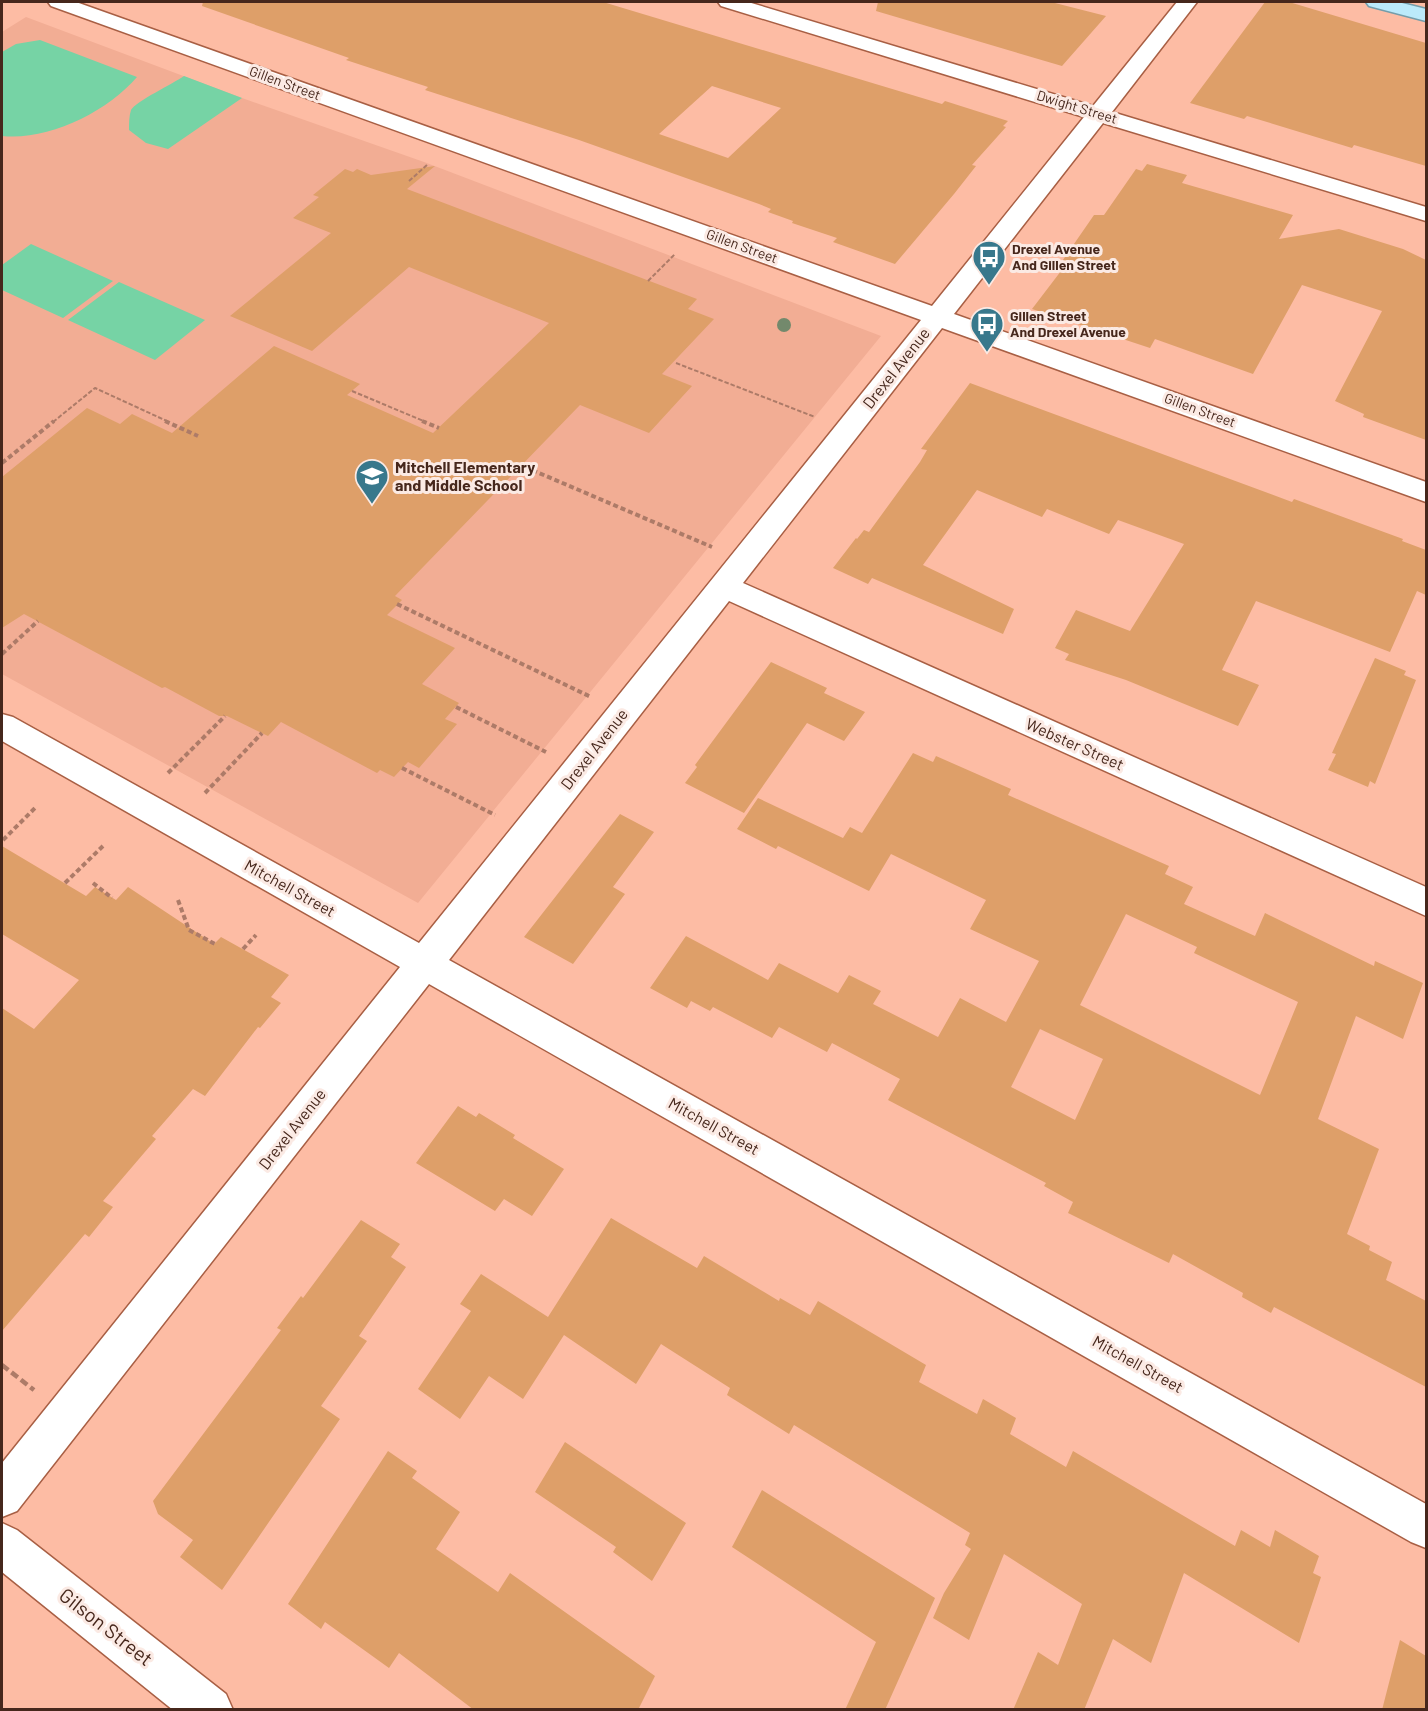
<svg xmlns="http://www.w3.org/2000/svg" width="1428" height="1711" font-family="Barlow,sans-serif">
<rect width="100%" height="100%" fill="#fdbca4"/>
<path fill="#f2ad94" d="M26 17 242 98 424 162 881 336 418 903 2 674V32Z"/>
<path fill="#76d3a5" d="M40 40 137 77C107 112 48 141 2 136V52L16 44Z
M184 76 242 98 168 149 146 143 129 130C129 124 129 116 131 110 135 102 174 83 184 76Z
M31 244 113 281 63 318 2 290V265Z
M119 282 205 320 155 360 68 320Z"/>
<path fill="#de9f69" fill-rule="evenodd" d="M203 2H603L942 104 945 101 1008 121 1003 126 1006 127 972 165 976 166 954 194 895 264 833 242 837 238 792 223 793 221 768 212 771 209 759 204 579 140 425 90 428 87 346 60 349 58 202 6ZM712 86 781 108 728 158 659 134Z
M878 2H1051L1106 16 1062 66 876 11Z
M1265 2H1289L1426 43V166L1354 145 1352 148 1247 116 1244 119 1190 103Z
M1147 164 1187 175 1182 183 1293 215 1279 239 1339 229 1403 249 1426 260V440L1363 417 1364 414 1335 401 1382 311 1302 285 1253 374 1155 339 1150 348 1032 309 1061 271 1056 270 1094 215H1104L1136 169 1142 171Z
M435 166 407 189 697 299 688 309 714 319 662 374 692 386 649 433 580 405 395 596 402 600 387 615 455 648 422 684 459 703 445 719 457 724 419 768 408 762 394 777 380 770 377 773 281 722 268 736 227 716H219L165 687 162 688 24 614 2 628V477L87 408 120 424 132 414 172 433 274 346 360 384 347 395 433 433 549 323 409 267 312 351 230 316 331 233 293 218 319 197 313 195 345 169 353 172 357 169 371 175Z
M970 383 1292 502 1294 499 1403 539 1402 541 1426 550V595L1417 591 1390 652 1256 601 1222 670 1259 685 1238 726 1126 680 1065 660 1069 654 1055 648 1076 610 1130 631 1184 544 1118 520 1109 534 1047 509 1042 517 977 490 923 565 1014 609 1003 634 872 578 868 584 833 568 856 538 857 539 864 530 869 532 920 462 927 450 921 449Z
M1375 658 1406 671 1404 675 1416 680 1375 784 1370 781 1368 787 1328 770 1336 754 1332 753Z
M771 662 827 688 824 693 865 712 844 741 807 723 744 813 685 783 697 767 695 765Z
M913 753 933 762 936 756 1011 789 1008 795 1169 866 1165 874 1193 887 1184 904 1255 936 1265 913 1374 966 1375 961 1423 983 1403 1039 1356 1016 1318 1119 1379 1149 1347 1234 1370 1246 1369 1250 1392 1262 1386 1280 1426 1301V1387L1274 1307 1271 1313 1242 1297 1243 1293 1173 1254 1169 1263 1068 1213 1073 1202 1044 1186 1046 1183 888 1100 900 1079 832 1043 827 1052 779 1027 772 1038 713 1007 710 1011 691 1001 687 1008 650 988 686 936 768 980 779 963 838 993 849 975 881 991 873 1004 938 1037 960 998 1006 1022 1039 961 970 929 986 900 891 854 869 891 778 846 776 849 737 829 758 798 843 838 850 827 862 833ZM1126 914 1197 947 1194 953 1298 1002 1260 1095 1080 1005ZM1040 1029 1103 1059 1075 1120 1011 1087Z
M620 814 654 832 613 887 625 894 573 964 524 937Z
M2 846 86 896 95 887 116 900 128 887 214 944 221 937 289 975 271 997 281 1003 260 1028 258 1027 205 1096 193 1089 152 1136 156 1139 103 1201 113 1207 89 1237 85 1234 2 1331V1008L34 1029 79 980 2 934Z
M458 1106 476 1117 479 1113 515 1135 513 1138 564 1169 532 1216 504 1199 495 1211 416 1163Z
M611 1218 697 1268 704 1256 779 1301 780 1298 810 1315 818 1301 926 1365 919 1382 977 1414 983 1399 1016 1418 1010 1434 1066 1467 1073 1451 1235 1546 1241 1530 1270 1547 1275 1530 1319 1556 1313 1573 1321 1577 1299 1643 1184 1573 1151 1663 1113 1639 1084 1710H1013L1038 1652 1058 1665 1082 1604 1004 1554 969 1640 933 1618 944 1593 971 1549 965 1545 970 1533 794 1425 789 1434 727 1395 730 1388 661 1344 636 1384 564 1335 523 1399 489 1376 460 1419 418 1389 471 1311 460 1304 481 1274 548 1317Z
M361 1220 400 1244 391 1257 406 1267 359 1336 367 1341 321 1406 340 1419 222 1590 180 1557 193 1540 158 1514 153 1501 281 1330 277 1328 301 1296 303 1298Z
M565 1442 686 1523 652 1581 613 1552 616 1547 535 1492Z
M388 1451 417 1471 412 1478 460 1512 436 1549 498 1592 510 1573 655 1676 638 1710H474L399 1653 389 1668 325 1622 321 1629 288 1604Z
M762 1490 935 1598 885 1710H845L876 1642 732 1547Z
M1400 1640 1426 1656V1710H1382Z"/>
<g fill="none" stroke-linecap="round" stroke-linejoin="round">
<g stroke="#a85f44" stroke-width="3">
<path id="minor" d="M48 2H76L932 306 1084 117 721 6 718 2H748L1093 106 1177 2H1197L1112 112 1426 207V221L1103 123 954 314 1426 482V502L942 328 743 583 1426 887V916L729 601 449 960 1426 1504V1548L1411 1542 429 984 17 1511 2 1517V1463L400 967 2 741V714L13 717 419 943 921 320 51 6Z
M2 1523 17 1530 226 1694 233 1710H173L2 1572Z"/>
</g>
<g stroke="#749daa" stroke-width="3">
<path id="primary" d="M1366 2H1398L1426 9V21L1369 6Z"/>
</g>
<path stroke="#ad7b68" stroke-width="2" stroke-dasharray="4.5 2" stroke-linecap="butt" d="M409 181 427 165
M648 281 675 254
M676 363 815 417
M352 391 426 422
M53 422 95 388 169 422"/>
<path stroke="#ad7b68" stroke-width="4" stroke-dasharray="5 3" stroke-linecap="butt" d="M165 421 198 436
M422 421 439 428
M2 463 54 421
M525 467 712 547
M397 604 591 697
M2 654 38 621
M456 707 546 752
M402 768 495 815
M168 773 225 716
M205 793 262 733
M3 840 36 807
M65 883 103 846
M93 883 112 898
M178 900 189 930 215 944
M243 949 256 935"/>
<path stroke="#ad7b68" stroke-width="4.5" stroke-dasharray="8 4" stroke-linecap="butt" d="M2 1365 34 1390"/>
<use href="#minor" fill="#fff" fill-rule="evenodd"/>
<use href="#primary" fill="#bbeafa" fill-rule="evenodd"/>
</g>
<circle fill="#73896c" cx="784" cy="325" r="7"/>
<defs>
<g id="bus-pin" transform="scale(1.725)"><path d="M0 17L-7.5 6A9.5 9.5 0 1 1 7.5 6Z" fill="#38788c" stroke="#fbeae4"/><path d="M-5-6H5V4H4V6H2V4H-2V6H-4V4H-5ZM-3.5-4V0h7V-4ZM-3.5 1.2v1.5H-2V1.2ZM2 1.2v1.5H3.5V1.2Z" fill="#fff"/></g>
<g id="school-pin" transform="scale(1.725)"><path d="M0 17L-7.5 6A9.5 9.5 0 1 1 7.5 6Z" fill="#38788c" stroke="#fbeae4"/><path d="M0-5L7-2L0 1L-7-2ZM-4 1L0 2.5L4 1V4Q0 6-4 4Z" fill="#fff"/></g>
</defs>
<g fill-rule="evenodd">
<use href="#bus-pin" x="989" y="257"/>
<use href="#bus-pin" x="987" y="324"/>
<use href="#school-pin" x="372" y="476"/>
</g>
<g text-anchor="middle" stroke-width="6" stroke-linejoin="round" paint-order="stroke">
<g font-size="14" fill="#46271c" stroke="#fbeae4">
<text transform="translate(285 83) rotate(20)" y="5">Gillen Street</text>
<text transform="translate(1077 107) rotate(17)" y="5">Dwight Street</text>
<text transform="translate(742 246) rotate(20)" y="5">Gillen Street</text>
<text transform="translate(1200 410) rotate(20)" y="5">Gillen Street</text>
</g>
<g font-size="14" font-weight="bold" fill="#46271c" stroke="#fbeae4" text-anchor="start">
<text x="1012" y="254">Drexel Avenue<tspan x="1012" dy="16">And Gillen Street</tspan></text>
<text x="1010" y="321">Gillen Street<tspan x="1010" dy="16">And Drexel Avenue</tspan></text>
</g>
<g font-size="16" fill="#46271c" stroke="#fbeae4">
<text transform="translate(896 368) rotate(-52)" y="6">Drexel Avenue</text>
<text transform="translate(1075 744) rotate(24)" y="6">Webster Street</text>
<text transform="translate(594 749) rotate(-52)" y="6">Drexel Avenue</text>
<text transform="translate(290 888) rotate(29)" y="6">Mitchell Street</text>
<text transform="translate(714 1126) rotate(29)" y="6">Mitchell Street</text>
<text transform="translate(292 1129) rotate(-52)" y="6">Drexel Avenue</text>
<text transform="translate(1138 1364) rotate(29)" y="6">Mitchell Street</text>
</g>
<g font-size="16" font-weight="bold" fill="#46271c" stroke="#fbeae4" text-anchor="start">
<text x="395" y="473">Mitchell Elementary<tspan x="395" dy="18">and Middle School</tspan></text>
</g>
<g font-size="20" fill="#46271c" stroke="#fbeae4">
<text transform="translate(106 1627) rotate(38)" y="7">Gilson Street</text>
</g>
</g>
<rect width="1428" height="1711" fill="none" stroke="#46271c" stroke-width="6"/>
</svg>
